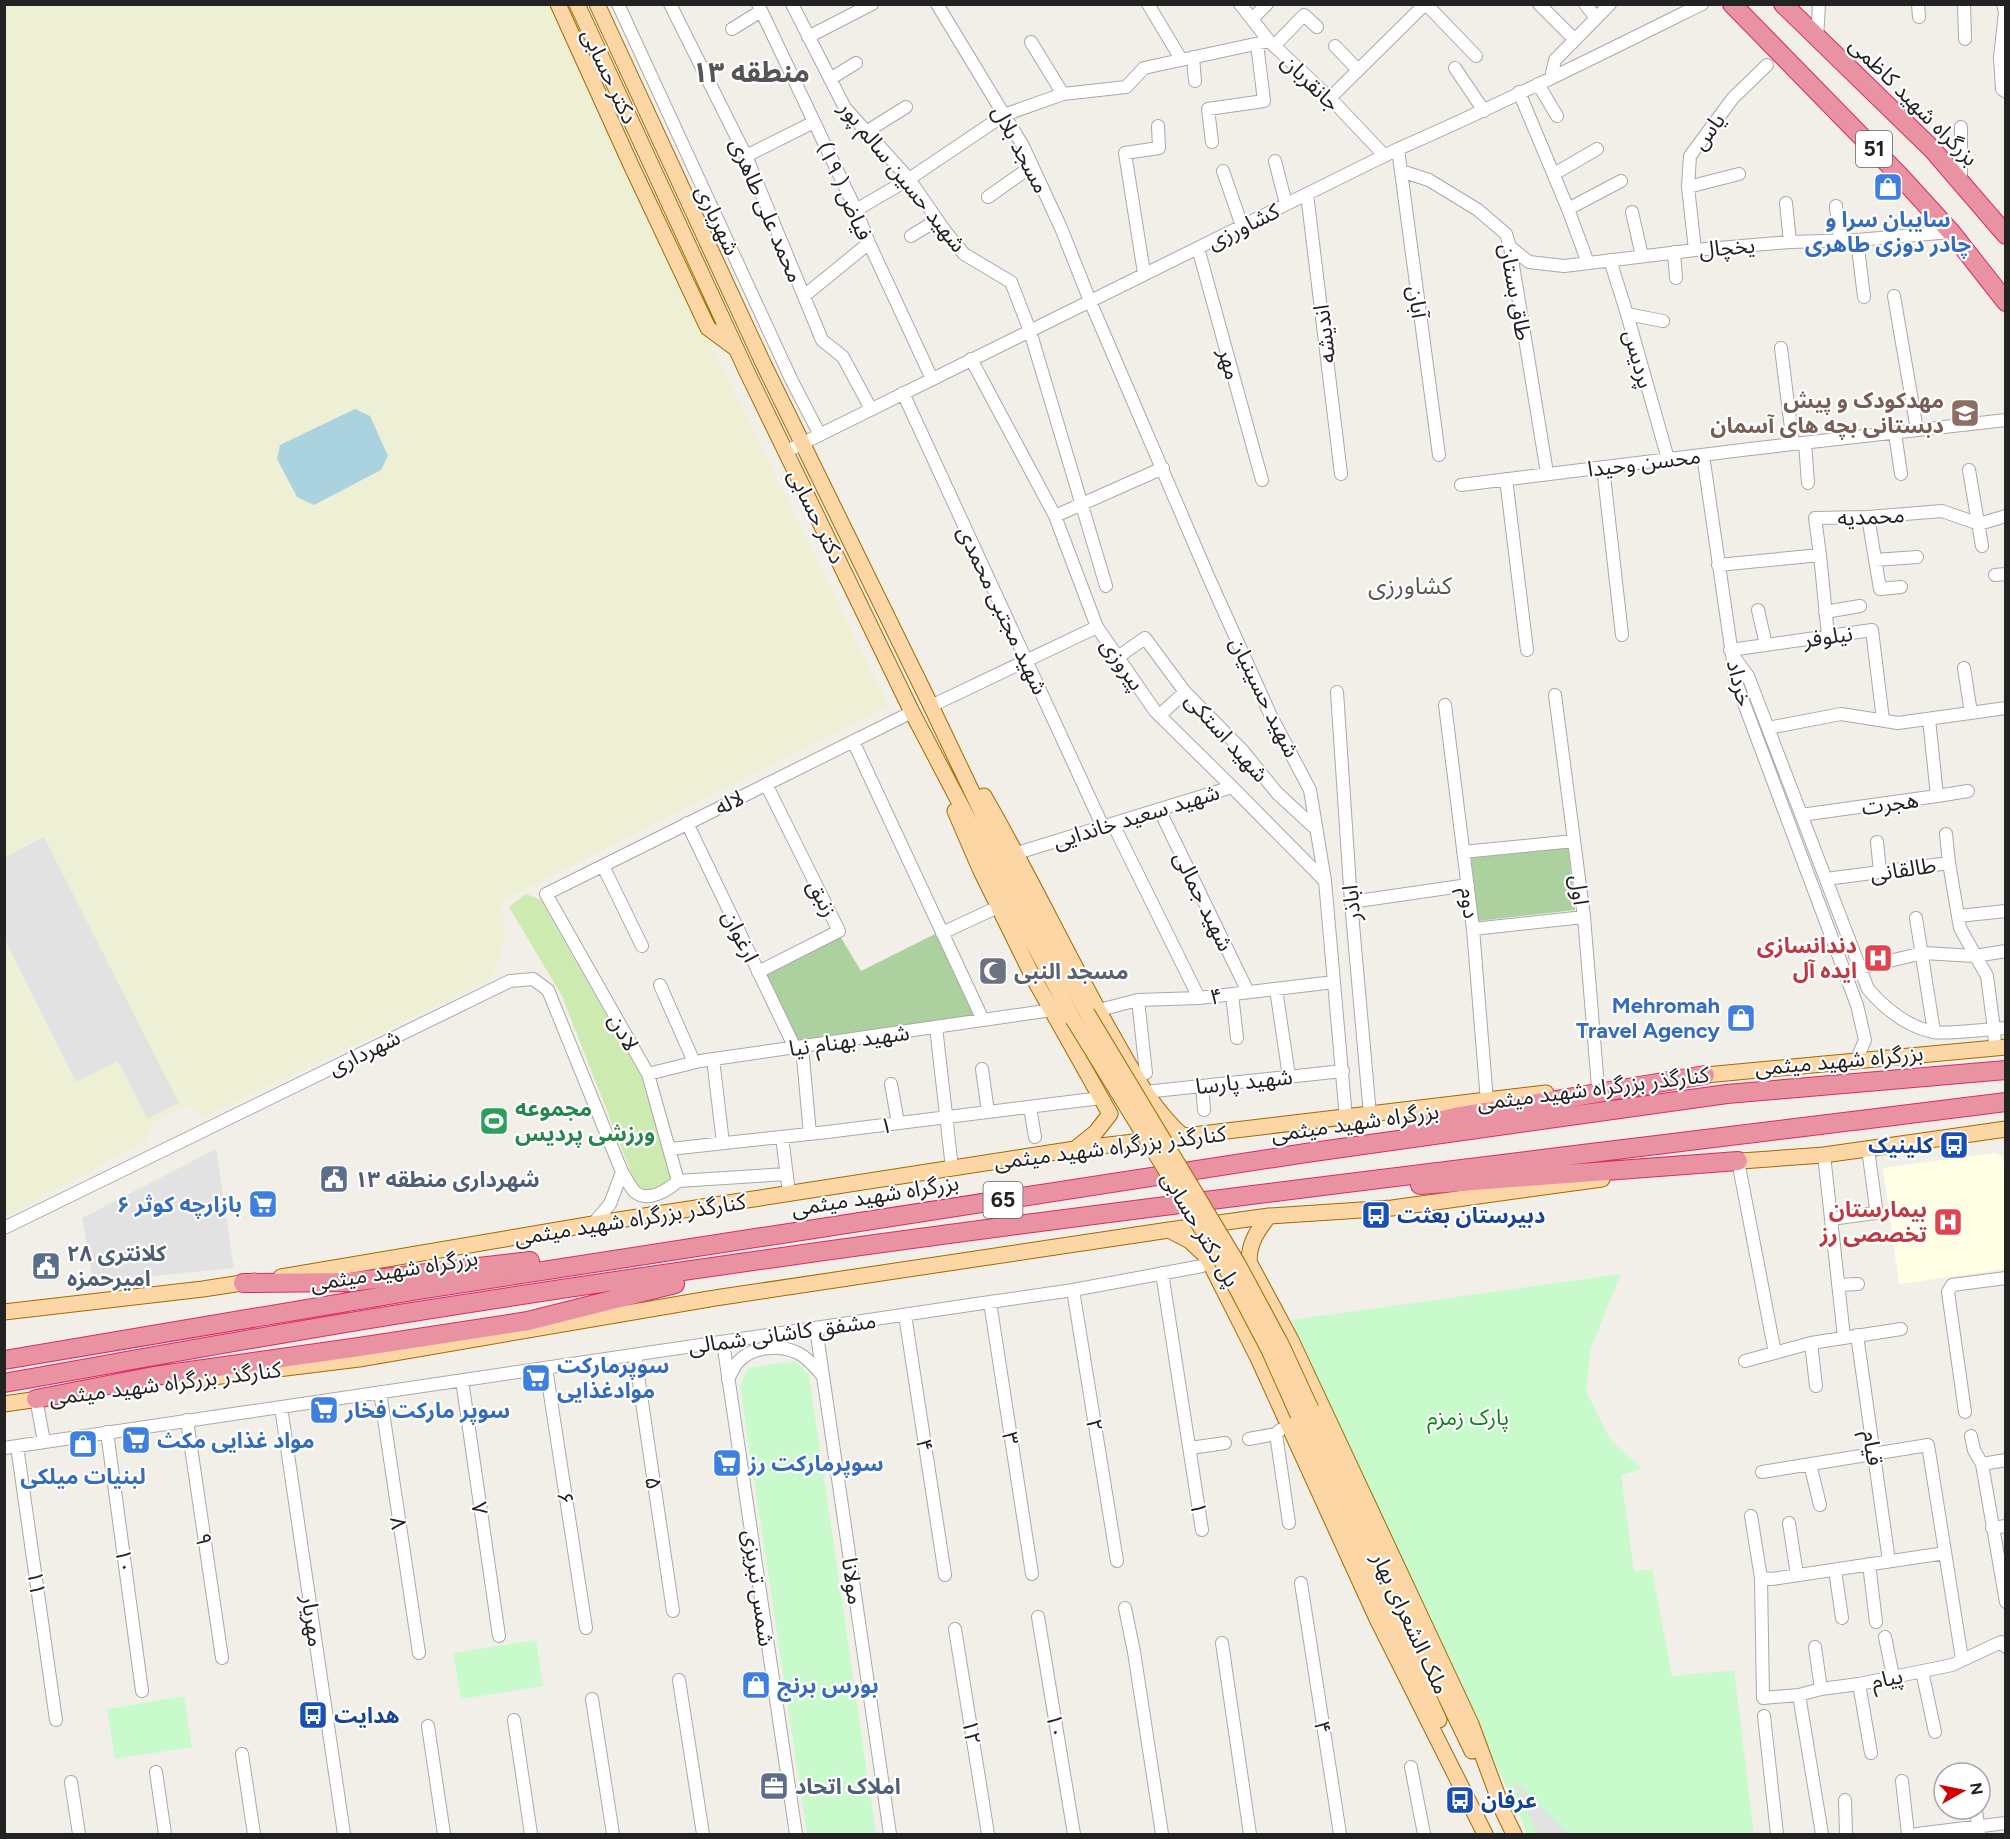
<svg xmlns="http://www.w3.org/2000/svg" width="2010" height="1839" font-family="Figtree,'Noto Sans Arabic',sans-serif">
<rect width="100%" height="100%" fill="#f2efe9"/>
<path fill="#ffffe5" d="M1995 1153 2003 1157 2005 1175V1269L1899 1284 1883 1168Z"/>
<path fill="#eef0d5" d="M5 5H550L616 151 889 706 502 901 506 938 492 979 204 1117 187 1105 150 1124 147 1141 5 1217Z"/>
<path fill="#cdebb0" d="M526 894 541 900 641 1076 673 1177 667 1187 649 1194 638 1190 562 996 509 907Z"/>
<path fill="#add19e" d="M1568 847 1575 910 1478 921 1471 856Z
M937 933 975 1016 798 1043 765 975 840 936 861 971Z"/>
<path fill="#c8facc" d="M1621 1274 1591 1348 1586 1391 1610 1439 1642 1469 1621 1475 1634 1571 1652 1569 1672 1676 1734 1670 1754 1834H1528L1291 1320Z
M795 1361 809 1375 876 1834H807L740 1386 748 1368Z
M536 1640 543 1686 461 1699 453 1653Z
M184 1696 192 1747 115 1759 107 1709Z"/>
<path fill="#e2e2e2" d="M44 837 179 1103 147 1119 118 1061 76 1082 5 940V857Z
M216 1149 234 1268 93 1282 82 1218Z
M1512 1779 1569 1834H1537Z"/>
<path fill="#aad3df" d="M355 409 370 416 388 456 381 470 314 505 297 497 277 459 280 445Z"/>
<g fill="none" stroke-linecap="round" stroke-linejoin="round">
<g stroke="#a9a9a9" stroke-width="14">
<path id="minor" d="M618 4 791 379 820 435
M670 4 746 156 822 340 843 357 871 409
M758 4 856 210 869 243 932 379
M792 4 845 108 909 179 945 231 964 254 1011 282 1030 331 1106 586
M937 4 1023 146 1061 228 1090 301 1208 576 1270 714 1310 790 1325 881 1346 1118
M1148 4 1181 59
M1240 4 1269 41 1330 98 1385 156
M1426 4 1476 56
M1539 4 1575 40
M1585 4 1596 18
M1918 4 1919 17
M1964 4 1965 39
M2003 4 2005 12 2000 58 2002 89 2006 92
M1252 19 1267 4
M732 29 761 11
M808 37 872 4
M1817 39 1819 4
M1031 42 1063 94
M1274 46 1304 15 1317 27
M1335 46 1358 70
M1193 57 1195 81
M1455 68 1484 111
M1551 78 1555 60 1610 4
M830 79 856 63
M1538 84 1557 116
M1519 92 1568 209 1588 263
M1330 98 1425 4
M866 132 906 107
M1212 142 1208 109 1264 101 1257 44
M1398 149 1439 455
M746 156 814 122
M1275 161 1286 204
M1223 171 1242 226
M1401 171 1429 180 1478 210 1506 234 1510 247 1547 473
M1554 174 1597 149
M1961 181V127
M1688 187 1739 174
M1307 194 1341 474
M988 197 1032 166
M1786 203 1790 242
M1836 206 1840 241
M1568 209 1621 181
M856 210 909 179 1004 115 1063 94 1126 87 1144 68 1269 41
M1632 212 1642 256
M911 236 937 220
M1857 240 1864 297
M1510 247 1529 262 1564 266 1695 250 1790 242 1857 240 1951 232
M1198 248 1262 480
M1695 250 1688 187 1690 156 1733 98 1767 65
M1674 252 1676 278
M1610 260 1627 314 1668 459
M1144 273 1125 153 1159 148 1158 126
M804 296 869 243
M1894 296 1917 430
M1627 314 1663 321
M1781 348 1793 444
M971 359 1055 516
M903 393 1103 827
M1895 433 1901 474
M1805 443 1808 483
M785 452 1398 149C1501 104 1601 54 1702 4
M1703 455 1736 682 1857 1005 1865 1040 1856 1061
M1603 467 1622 635
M1163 468 1055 516 1097 627 1155 711 1232 787
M1969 470 1982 546
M1506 479 1527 650
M1461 485 1750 449 2006 420
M1868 517 1880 589 1901 587
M1875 560 1917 557
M1718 565 1820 555
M1995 575 2006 574
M1758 610 1766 645
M1825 612 1860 606
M1828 636 1820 555 1815 518 1868 517 1942 511 1979 524 2006 516
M1730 650 1872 630 1883 720
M1732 654 1748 676 1868 989C1885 1009 1906 1026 1933 1032 1946 1034 1979 1030 1994 1029L1995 1048
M1118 657 1145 638 1185 692 1243 751 1277 793 1316 829
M1964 668 1971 713
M1337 692 1351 902 1370 1115
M1555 695 1584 917 1598 1087
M1445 705 1473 929 1487 1101
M931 706 1097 627
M1160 715 1185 692
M1768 728 1841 714 1898 723 2006 708
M853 741 983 1020
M1937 796 1968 791
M1159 809 1248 992
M1801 815 1937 796 1929 719
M687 823 795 1048
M1113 824 1199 998
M1946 834 1949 863
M1877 842 1880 872
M1463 852 1574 841
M1017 853 1232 787 1325 881
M603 866 642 946
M1826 879 1949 863 1960 928 1987 976 1994 1029 2006 1028
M1351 902 1468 885
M1958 916 2006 911
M1916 918 1934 1032
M1473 929 1584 917
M942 933 998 907
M1860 968 1923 953 1975 956 2006 951
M758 972 839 931 766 784
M660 985 694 1062
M1276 989 1288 1070
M1232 994 1237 1038
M1138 1000 1146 1073
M1099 1010 1138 1000 1199 998 1334 982
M936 1027 952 1168
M802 1047 810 1134
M713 1059 723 1143
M982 1069 988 1112
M648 1074 700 1061 1052 1010
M891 1084 898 1123
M1202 1086 1204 1110
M1145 1092 1343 1071
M1030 1107 1035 1137
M782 1137 789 1193
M670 1149 827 1132 1101 1098
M1824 1155 1844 1337
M1738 1161 1775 1353
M678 1181 648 1074 546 894 912 712
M1831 1219 1875 1213 1876 1208 1868 1149
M593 1224 610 1204 622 1172
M4 1228 510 981 533 979 548 990 622 1172C626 1178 630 1187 635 1192 648 1203 668 1190 678 1181L787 1174
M1162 1273 1202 1530
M1838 1285 1858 1284
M1073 1290 1117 1561
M990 1302 1032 1574
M905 1315 945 1575
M816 1328 890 1834
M1857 1335 1889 1561
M723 1342 796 1834
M1811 1343 1816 1386
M635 1355 673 1611
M1745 1361 1811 1343 1901 1329
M546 1368 586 1628
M728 1379C731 1374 734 1367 737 1363 751 1346 780 1344 798 1353 808 1358 815 1367 822 1375
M462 1380 499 1636
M380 1392 419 1653
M36 1399 44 1441
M281 1407 344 1834
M1965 1412 1948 1292 1952 1285 2006 1278
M187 1420 222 1658
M107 1432 142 1691
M1276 1434 1289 1523
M1971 1436 1974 1450 1982 1464 2006 1602
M1249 1439 1276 1434 1280 1430
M17 1446 56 1720
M4 1448 990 1302 1073 1290 1202 1266
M1190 1448 1225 1443
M1810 1464 1820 1505
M1982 1464 2006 1460
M1762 1472 1928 1445 1962 1659
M1751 1516 1761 1578 1763 1698 1799 1695 1821 1689 1859 1684 1952 1665 2001 1642 2006 1647
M1789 1523 1797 1575
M1992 1528 2006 1526
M1869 1564 1876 1622
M1835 1570 1842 1618
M1761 1578 1772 1579 1945 1553
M1301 1583 1340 1834
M1125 1608 1134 1652 1162 1834
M1038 1617 1074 1834
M955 1629 988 1834
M1885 1637 1893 1676
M1222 1643 1250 1834
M1815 1647 1821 1689
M1922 1671 1935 1732
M679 1680 703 1834
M1859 1684 1871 1753
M1799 1695 1822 1834
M592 1699 613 1834
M1764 1716 1777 1834
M514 1720 531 1834
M428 1726 444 1834
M242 1754 254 1834
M1411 1767 1424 1834
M156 1772 165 1834
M1902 1781 1908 1834
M71 1782 79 1834
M1845 1800 1846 1834
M1976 1809 1979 1834
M1917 1834 2006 1823"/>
</g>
<g stroke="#a06b00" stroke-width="17">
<path id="major" d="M558 4 631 165 708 328 735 348
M577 4 747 372 912 712 1073 1019
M597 4 763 363 931 706 994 838 1087 1013
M984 796C1029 874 1067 955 1111 1033 1132 1069 1151 1109 1184 1137
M955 811 980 869 1033 977 1110 1114 1096 1132 1075 1149
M1695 1076 2006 1047
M1727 1162 1824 1155 2006 1129
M1269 1216C1257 1231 1249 1243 1249 1262L1291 1340 1471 1724 1504 1813
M1169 1230 1190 1241 1207 1257 1257 1356 1377 1619 1485 1834
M281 1277 593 1224 1075 1149 1546 1093
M4 1312 203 1289 255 1281
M189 1380 359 1359 715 1298 1169 1230 1269 1216 1392 1208 1602 1179
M4 1404 46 1398
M1311 1409 1403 1608 1472 1751
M1298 1415 1439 1720
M1500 1805 1514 1834"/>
</g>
<g stroke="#dc2a67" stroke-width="20">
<path id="highway" d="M1732 4 1900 176 1951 232 2006 302
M1783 4 1932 149 2006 235
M1411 1128 1455 1117 1705 1075
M1420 1185 1738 1161
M243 1283 349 1282 530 1261
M4 1360 419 1290 1306 1153 1727 1094 2006 1070
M4 1383C145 1358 284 1332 425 1310 950 1227 1478 1168 2006 1102
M36 1399 154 1376 359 1347 528 1321 675 1284"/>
</g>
<use href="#minor" stroke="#fff" stroke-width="12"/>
<use href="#major" stroke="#fcd6a4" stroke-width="15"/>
<use href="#highway" stroke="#e892a2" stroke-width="18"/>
<g stroke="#a06b00" stroke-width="17" stroke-linecap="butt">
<path id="major-bridge" d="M1087 1013 1238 1264 1281 1344 1311 1409
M1073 1019 1226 1268 1269 1350 1298 1415"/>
</g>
<use href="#major-bridge" stroke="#fcd6a4" stroke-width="15"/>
</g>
<defs>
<g id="shop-square" transform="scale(1.5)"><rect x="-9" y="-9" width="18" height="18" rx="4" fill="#3f7fe0" stroke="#fff"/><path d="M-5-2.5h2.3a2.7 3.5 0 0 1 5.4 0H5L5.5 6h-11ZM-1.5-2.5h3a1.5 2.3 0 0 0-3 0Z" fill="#fff"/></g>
<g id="school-square" transform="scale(1.5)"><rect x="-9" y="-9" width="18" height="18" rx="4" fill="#8d6e63" stroke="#fff"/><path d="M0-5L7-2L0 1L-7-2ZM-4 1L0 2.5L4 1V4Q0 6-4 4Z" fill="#fff"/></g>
<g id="hospital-square" transform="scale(1.5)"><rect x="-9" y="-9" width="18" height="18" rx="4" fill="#e0444e" stroke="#fff"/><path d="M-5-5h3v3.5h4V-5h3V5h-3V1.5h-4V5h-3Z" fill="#fff"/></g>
<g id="mosque-square" transform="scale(1.5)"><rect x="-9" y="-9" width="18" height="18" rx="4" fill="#6b7280" stroke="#fff"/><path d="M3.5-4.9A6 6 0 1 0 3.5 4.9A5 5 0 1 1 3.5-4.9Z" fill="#fff"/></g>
<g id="stadium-square" transform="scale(1.5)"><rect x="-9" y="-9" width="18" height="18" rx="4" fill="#2e9e5b" stroke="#fff"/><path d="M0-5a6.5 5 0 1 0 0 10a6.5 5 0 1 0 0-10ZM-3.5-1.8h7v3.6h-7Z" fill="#fff"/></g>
<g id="bus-square" transform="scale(1.5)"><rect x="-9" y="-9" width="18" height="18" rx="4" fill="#1a4fb4" stroke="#fff"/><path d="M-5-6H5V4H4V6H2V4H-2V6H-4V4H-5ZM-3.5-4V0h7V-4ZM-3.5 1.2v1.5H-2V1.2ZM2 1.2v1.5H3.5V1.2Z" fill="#fff"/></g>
<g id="civic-square" transform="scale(1.5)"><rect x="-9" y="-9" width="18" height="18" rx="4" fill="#5c6f8a" stroke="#fff"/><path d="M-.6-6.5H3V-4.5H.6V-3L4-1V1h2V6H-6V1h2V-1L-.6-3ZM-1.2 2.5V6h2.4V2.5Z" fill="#fff"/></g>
<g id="supermarket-square" transform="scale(1.5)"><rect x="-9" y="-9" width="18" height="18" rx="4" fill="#3f7fe0" stroke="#fff"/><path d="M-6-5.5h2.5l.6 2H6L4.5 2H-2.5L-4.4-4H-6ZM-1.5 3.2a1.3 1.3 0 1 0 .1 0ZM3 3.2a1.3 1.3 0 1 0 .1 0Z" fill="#fff"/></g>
<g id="office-square" transform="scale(1.5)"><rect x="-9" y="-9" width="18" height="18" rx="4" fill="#5c6f8a" stroke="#fff"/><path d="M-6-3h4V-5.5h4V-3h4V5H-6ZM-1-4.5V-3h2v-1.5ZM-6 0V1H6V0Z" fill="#fff"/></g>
</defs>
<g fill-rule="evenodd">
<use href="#shop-square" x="1888" y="187"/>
<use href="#school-square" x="1965" y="413"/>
<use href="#hospital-square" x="1878" y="958"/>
<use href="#mosque-square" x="993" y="971"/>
<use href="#shop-square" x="1741" y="1018"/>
<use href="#stadium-square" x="494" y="1121"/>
<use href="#bus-square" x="1954" y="1145"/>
<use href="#civic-square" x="334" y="1179"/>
<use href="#supermarket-square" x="263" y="1204"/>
<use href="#bus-square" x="1376" y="1215"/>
<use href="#hospital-square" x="1948" y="1222"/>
<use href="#civic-square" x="46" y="1266"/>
<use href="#supermarket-square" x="536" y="1378"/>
<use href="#supermarket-square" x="324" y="1410"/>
<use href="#supermarket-square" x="136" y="1440"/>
<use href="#shop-square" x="83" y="1444"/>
<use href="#supermarket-square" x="727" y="1463"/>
<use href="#shop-square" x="756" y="1685"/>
<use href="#bus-square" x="313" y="1715"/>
<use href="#office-square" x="774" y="1786"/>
<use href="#bus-square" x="1460" y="1800"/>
</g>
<g text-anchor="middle" stroke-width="4.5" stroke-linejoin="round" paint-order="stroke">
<g fill="#fff" stroke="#646464" stroke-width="1.5">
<rect x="1856" y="131" width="36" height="36" rx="4.5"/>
<rect x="983.5" y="1182" width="39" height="36" rx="4.5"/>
</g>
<g font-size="21" font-weight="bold" fill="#222">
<text x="1874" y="156">51</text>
<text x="1003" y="1207">65</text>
</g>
<g font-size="22" fill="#222" stroke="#fff">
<text transform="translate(610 76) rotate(65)" y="8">دکتر حسابی</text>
<text transform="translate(1311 82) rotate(44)" y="8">جانقربان</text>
<text transform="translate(1914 101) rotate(45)" y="8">بزرگراه شهید کاظمی</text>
<text transform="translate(1708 131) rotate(-53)" y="8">یاس</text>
<text transform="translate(1021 149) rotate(62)" y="8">مسجد بلال</text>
<text transform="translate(903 176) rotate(51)" y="8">شهید حسین سالم پور</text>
<text transform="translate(845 191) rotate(66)" y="8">فیاض ( ۱۹)</text>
<text transform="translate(767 210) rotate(67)" y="8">محمد علی طاهری</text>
<text transform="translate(718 220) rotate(65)" y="8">شهریاری</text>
<text transform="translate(1243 226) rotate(-26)" y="8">کشاورزی</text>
<text transform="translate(1727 247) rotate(-5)" y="8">یخچال</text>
<text transform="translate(1516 292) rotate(80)" y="8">طاق بستان</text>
<text transform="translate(1418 302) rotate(82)" y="8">آبان</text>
<text transform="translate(1324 334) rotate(-97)" y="8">اندیشه</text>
<text transform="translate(1639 359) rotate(75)" y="8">پردیس</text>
<text transform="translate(1230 364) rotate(75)" y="8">مهر</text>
<text transform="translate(1644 462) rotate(-7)" y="8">محسن وحیدا</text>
<text transform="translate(817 516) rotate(64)" y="8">دکتر حسابی</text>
<text transform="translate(1871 516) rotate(-3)" y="8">محمدیه</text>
<text transform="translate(1003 610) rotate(65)" y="8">شهید مجتبی محمدی</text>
<text transform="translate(1828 636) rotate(-8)" y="8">نیلوفر</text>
<text transform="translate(1123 664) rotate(55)" y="8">پیروزی</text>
<text transform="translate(1740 683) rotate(76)" y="8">خرداد</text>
<text transform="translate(1265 697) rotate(64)" y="8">شهید حسینیان</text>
<text transform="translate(1227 737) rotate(48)" y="8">شهید استکی</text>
<text transform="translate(729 802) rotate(-26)" y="8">لاله</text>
<text transform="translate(1890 803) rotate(-8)" y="8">هجرت</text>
<text transform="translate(1136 816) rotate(-17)" y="8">شهید سعید خاندایی</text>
<text transform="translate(1903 869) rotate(-8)" y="8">طالقانی</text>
<text transform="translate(1580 890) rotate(83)" y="8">اول</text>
<text transform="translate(823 898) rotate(64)" y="8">زنبق</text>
<text transform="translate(1204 901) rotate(64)" y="8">شهید جمالی</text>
<text transform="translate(1351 903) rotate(-95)" y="8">اباذر</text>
<text transform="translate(1470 903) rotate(83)" y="8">دوم</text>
<text transform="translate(741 936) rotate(64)" y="8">ارغوان</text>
<text transform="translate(1216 996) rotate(-7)" y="8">۴</text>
<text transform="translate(624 1032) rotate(61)" y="8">لادن</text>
<text transform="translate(849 1040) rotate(-8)" y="8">شهید بهنام نیا</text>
<text transform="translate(364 1052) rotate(-26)" y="8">شهرداری</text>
<text transform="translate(1839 1060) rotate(-5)" y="8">بزرگراه شهید میثمی</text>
<text transform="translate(1244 1081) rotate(-6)" y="8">شهید پارسا</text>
<text transform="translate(1593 1088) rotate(-7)" y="8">کنارگذر بزرگراه شهید میثمی</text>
<text transform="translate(1355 1122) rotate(-8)" y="8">بزرگراه شهید میثمی</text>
<text transform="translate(886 1125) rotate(-7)" y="8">۱</text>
<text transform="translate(1110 1147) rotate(-7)" y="8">کنارگذر بزرگراه شهید میثمی</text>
<text transform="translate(875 1195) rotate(-9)" y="8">بزرگراه شهید میثمی</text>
<text transform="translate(630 1219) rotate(-9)" y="8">کنارگذر بزرگراه شهید میثمی</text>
<text transform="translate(1201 1229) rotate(59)" y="8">پل دکتر حسابی</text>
<text transform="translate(394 1270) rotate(-9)" y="8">بزرگراه شهید میثمی</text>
<text transform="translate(782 1333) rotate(-8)" y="8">مشفق کاشانی شمالی</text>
<text transform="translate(165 1383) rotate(-7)" y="8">کنارگذر بزرگراه شهید میثمی</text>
<text transform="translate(1095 1425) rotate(81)" y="8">۲</text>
<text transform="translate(1011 1438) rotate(81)" y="8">۳</text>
<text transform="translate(925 1445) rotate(81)" y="8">۴</text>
<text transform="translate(1873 1448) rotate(82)" y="8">قیام</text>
<text transform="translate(654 1483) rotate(81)" y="8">۵</text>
<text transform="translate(566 1498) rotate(81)" y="8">۶</text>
<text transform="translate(480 1508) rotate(82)" y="8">۷</text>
<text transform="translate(1199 1508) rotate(82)" y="8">۱</text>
<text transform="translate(399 1523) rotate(81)" y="8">۸</text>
<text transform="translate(204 1539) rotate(82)" y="8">۹</text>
<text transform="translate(125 1561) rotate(82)" y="8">۱۰</text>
<text transform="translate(853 1581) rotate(82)" y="8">مولانا</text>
<text transform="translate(37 1583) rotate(82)" y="8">۱۱</text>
<text transform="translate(759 1588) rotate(82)" y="8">شمس تبریزی</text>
<text transform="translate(313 1621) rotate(82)" y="8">مهریار</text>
<text transform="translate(1411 1623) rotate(65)" y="8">ملک الشعرای بهار</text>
<text transform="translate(1887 1678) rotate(-12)" y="8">پیام</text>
<text transform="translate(1056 1726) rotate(81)" y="8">۱۰</text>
<text transform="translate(1323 1727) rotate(81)" y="8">۴</text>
<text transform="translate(972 1732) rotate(81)" y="8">۱۲</text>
</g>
<g font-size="22" font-weight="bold" fill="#366cbe" stroke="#fff" text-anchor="start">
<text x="1888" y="227" text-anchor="middle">سایبان سرا و<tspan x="1888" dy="25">چادر دوزی طاهری</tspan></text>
<text x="1720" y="1013" text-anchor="end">Mehromah<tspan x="1720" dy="25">Travel Agency</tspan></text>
<text x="242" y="1212" text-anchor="end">بازارچه کوثر ۶</text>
<text x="557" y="1373">سوپرمارکت<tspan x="557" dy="25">موادغذایی</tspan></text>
<text x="345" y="1418">سوپر مارکت فخار</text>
<text x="157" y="1448">مواد غذایی مکث</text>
<text x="748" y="1471">سوپرمارکت رز</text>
<text x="83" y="1484" text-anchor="middle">لبنیات میلکی</text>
<text x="777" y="1693">بورس برنج</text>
</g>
<g font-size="22" font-weight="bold" fill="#785e54" stroke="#fff" text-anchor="end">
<text x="1944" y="408">مهدکودک و پیش<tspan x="1944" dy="25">دبستانی بچه های آسمان</tspan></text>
</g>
<g font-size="22" font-weight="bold" fill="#be3a42" stroke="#fff" text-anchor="end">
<text x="1857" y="953">دندانسازی<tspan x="1857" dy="25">ایده آل</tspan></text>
<text x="1927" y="1217">بیمارستان<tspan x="1927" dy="25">تخصصی رز</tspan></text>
</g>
<g font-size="22" font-weight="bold" fill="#5b616d" stroke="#fff" text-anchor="start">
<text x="1014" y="979">مسجد النبی</text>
</g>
<g font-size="22" font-weight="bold" fill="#27864d" stroke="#fff" text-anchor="start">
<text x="515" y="1116">مجموعه<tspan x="515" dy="25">ورزشی پردیس</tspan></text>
</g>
<g font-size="22" font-weight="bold" fill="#164399" stroke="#fff" text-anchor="start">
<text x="1933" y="1153" text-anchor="end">کلینیک</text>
<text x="1397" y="1223">دبیرستان بعثت</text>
<text x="334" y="1723">هدایت</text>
<text x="1481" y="1808">عرفان</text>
</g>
<g font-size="22" font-weight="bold" fill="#4e5e75" stroke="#fff" text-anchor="start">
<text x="355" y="1187">شهرداری منطقه ۱۳</text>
<text x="67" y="1261">کلانتری ۲۸<tspan x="67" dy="25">امیرحمزه</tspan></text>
<text x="795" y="1794">املاک اتحاد</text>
</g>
<g font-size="22" fill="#0c8416" stroke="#fff">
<text x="1468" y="1425">پارک زمزم</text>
</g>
<g font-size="24" fill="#555" stroke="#fff">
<text x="1410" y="594">کشاورزی</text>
</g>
<g font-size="28" font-weight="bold" fill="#555" stroke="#fff">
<text x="751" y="82">منطقه ۱۳</text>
</g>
</g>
<rect width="2010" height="1839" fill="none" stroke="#222222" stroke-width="12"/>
<g transform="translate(1962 1791) rotate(81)"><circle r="28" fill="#ffffff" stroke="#a7a7a7" stroke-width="1.5"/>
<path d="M0-4.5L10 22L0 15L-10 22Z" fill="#d40000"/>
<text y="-9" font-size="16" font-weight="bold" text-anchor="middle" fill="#222222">N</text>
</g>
</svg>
